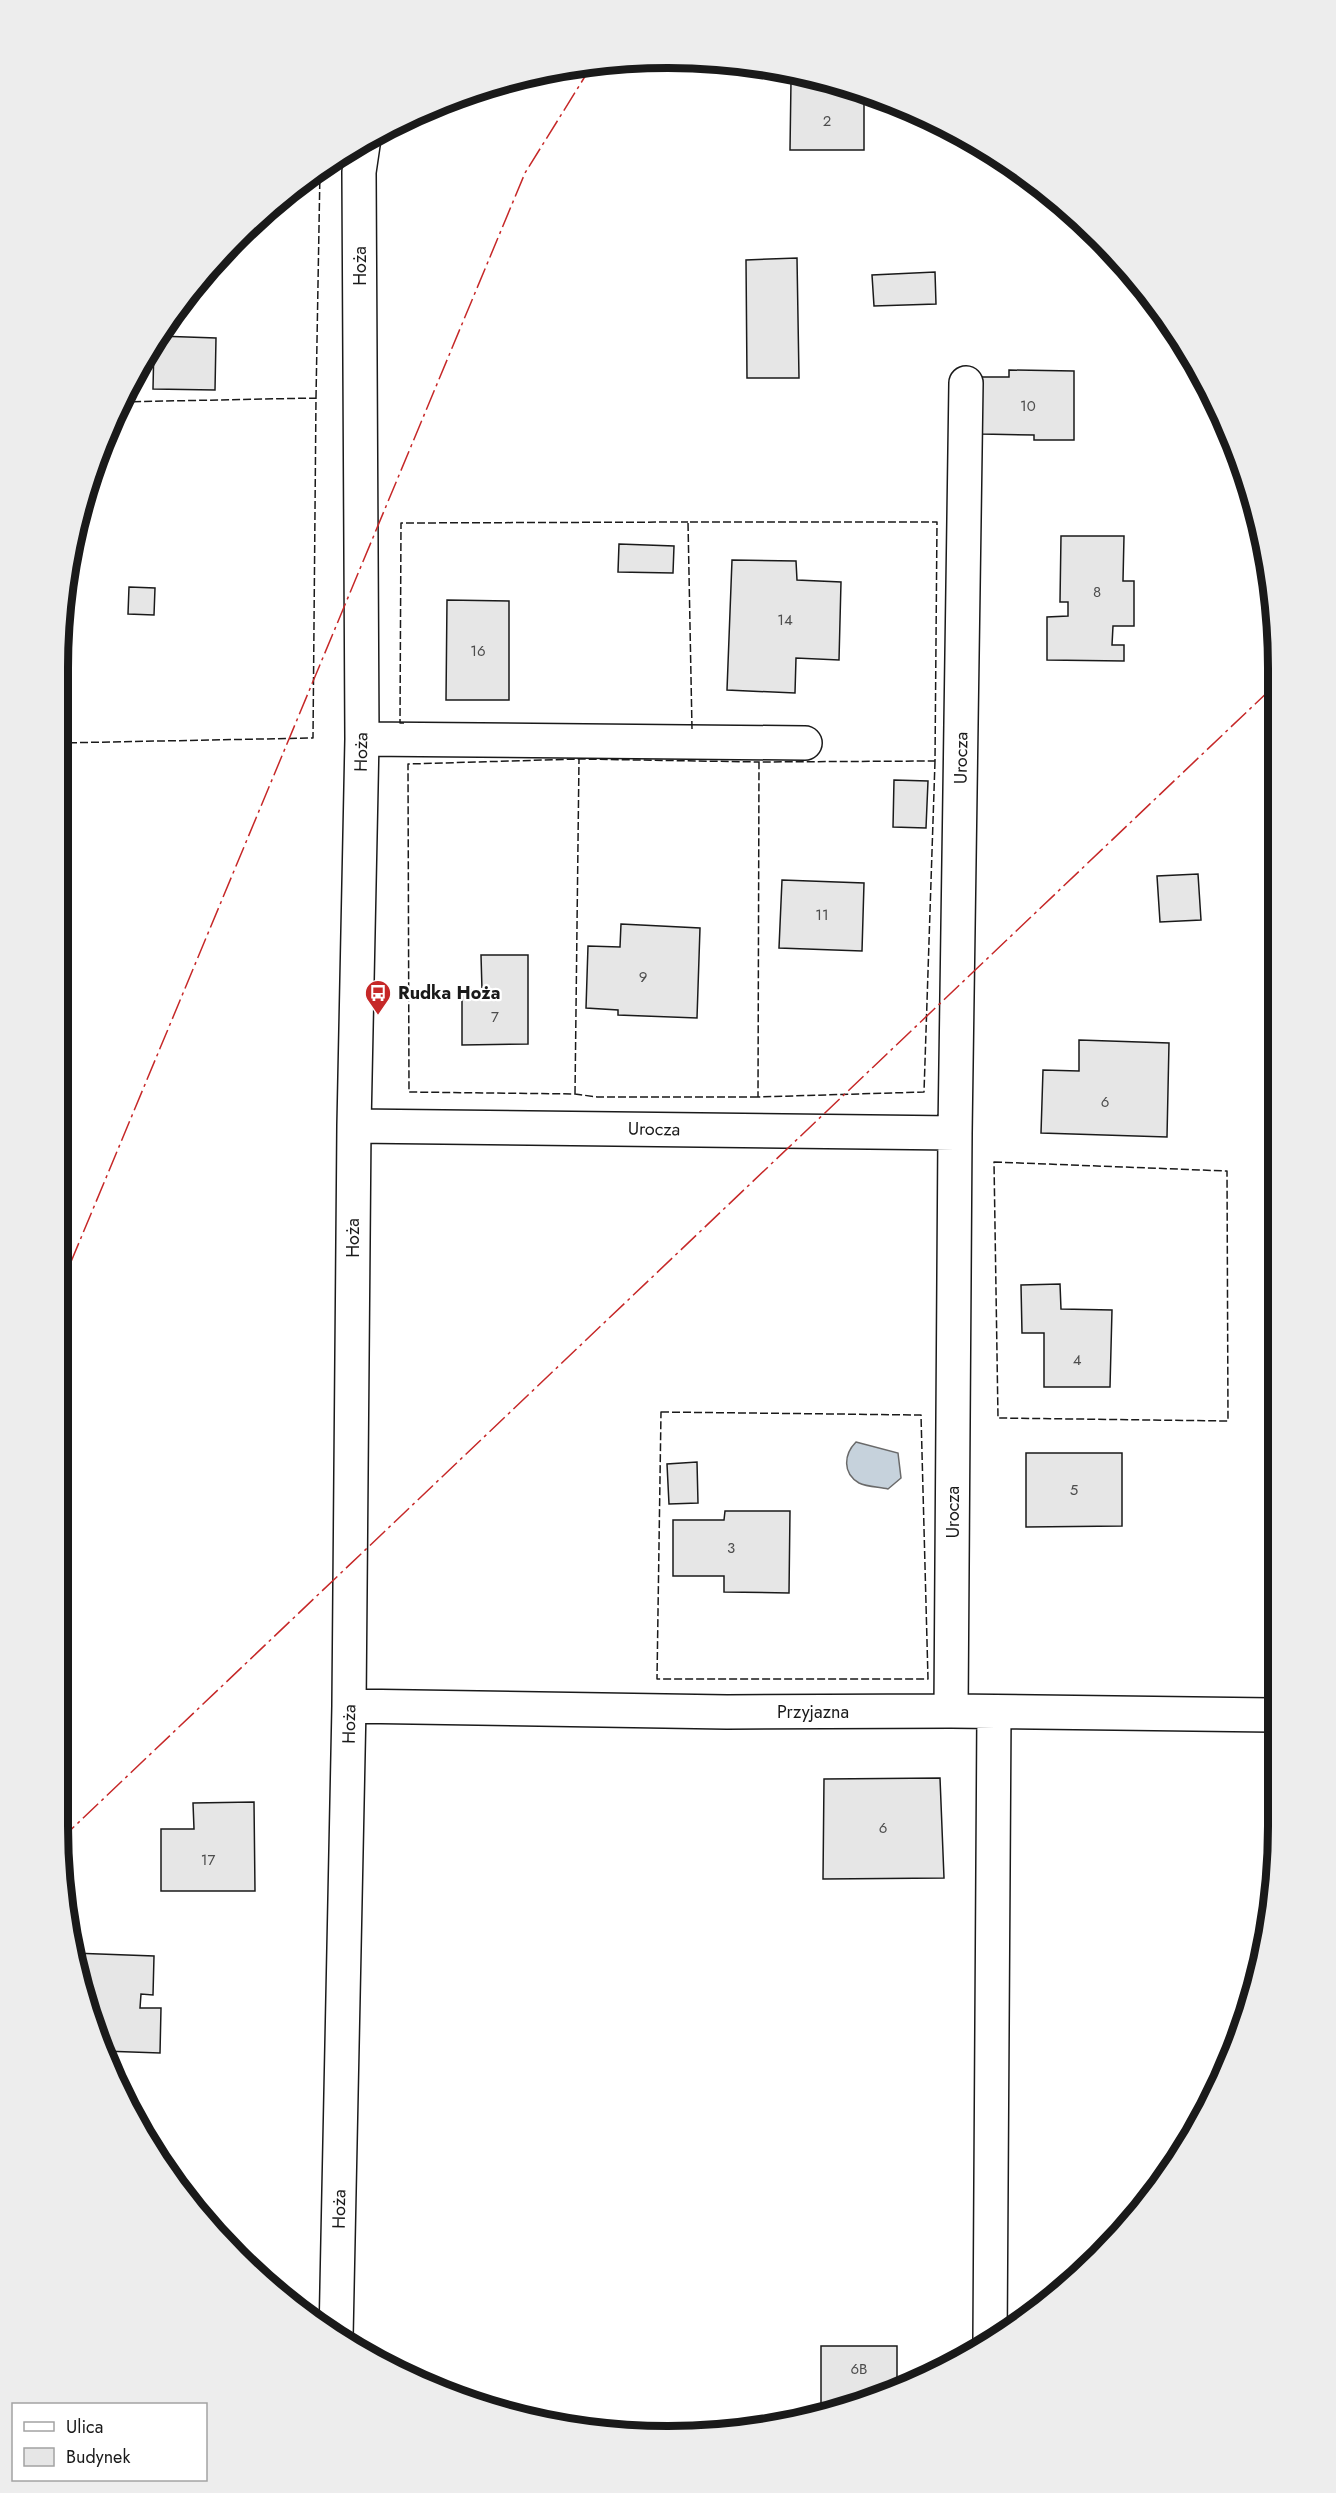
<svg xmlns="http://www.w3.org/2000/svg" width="1336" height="2493" font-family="Jost,sans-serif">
<rect width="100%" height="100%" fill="#fff"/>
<path fill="#c6d2dc" stroke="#6a6a6a" stroke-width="1.5" d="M856 1442 898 1453 901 1478 888 1489C880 1487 867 1487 859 1483 842 1473 844 1454 856 1442Z"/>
<path fill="#e6e6e6" stroke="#1a1a1a" stroke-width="1.5" d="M791 81 836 82 864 92V150H790Z
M797 258 799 378H747L746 260Z
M935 272 936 304 874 306 872 275Z
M1138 281 1152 295 1139 296Z
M158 336 216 338 215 390 153 389 154 343Z
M1009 370 1074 371V440H1034V435L981 434V377H1009Z
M1061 536H1124L1123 581H1134V626H1113L1112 645H1124V661L1047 660V617L1068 616V602H1060Z
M619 544 674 546 673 573 618 572Z
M732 560 796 561 797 580 841 582 839 660 796 658 795 693 727 690Z
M129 587 155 588 154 615 128 614Z
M447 600 509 601V700H446Z
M894 780 928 781 926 828 893 827Z
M1198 874 1201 920 1160 922 1157 876Z
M782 880 864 883 862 951 779 948Z
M621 924 700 928 697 1018 618 1015V1010L586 1008 588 946 620 947Z
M481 955H528V1044L462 1045V990H482Z
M1079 1040 1169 1043 1167 1137 1041 1133 1043 1070 1079 1071Z
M1060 1284 1061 1309 1112 1310 1110 1387H1044V1333H1022L1021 1285Z
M1026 1453H1122V1526L1026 1527Z
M697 1462 698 1503 669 1504 667 1464Z
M725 1511H790L789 1593 724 1592V1576H673V1520H724Z
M940 1778 944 1878 823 1879 824 1779Z
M254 1802 255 1891H161V1829H194L193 1803Z
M72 1953 154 1956 153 1995 141 1994 140 2008H161L160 2053 103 2051 90 2022Z
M821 2346H897V2391L821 2416Z"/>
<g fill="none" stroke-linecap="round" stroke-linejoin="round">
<g stroke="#1a1a1a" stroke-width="36">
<path id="minor" d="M362 739 805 743
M354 1126 955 1133
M349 1706 727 1712 951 1711 1277 1715
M951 1711 955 1133 966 383
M336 2337 349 1706 354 1126 362 739 359 172 364 138
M990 2342 994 1712"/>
</g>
<use href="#minor" stroke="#fff" stroke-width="33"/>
<path stroke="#1a1a1a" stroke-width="1.5" stroke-dasharray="8 3" stroke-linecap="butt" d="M316 398 320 170
M404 723H400L401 523 688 522
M692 729 688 522H937L935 761
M58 743 313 738 316 398 118 402
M935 761 924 1092 758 1097 759 762Z
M575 1094 579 759
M758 1097H597L575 1094 409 1092 408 764 579 759 759 762
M994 1162 1227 1171 1228 1421 998 1418Z
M661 1412 921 1415 928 1679H657Z"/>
<path stroke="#c62828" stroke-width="1.5" stroke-dasharray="21 4.5 3 4.5" stroke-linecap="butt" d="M58 1293 525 173 594 62
M59 1841 1274 686"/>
</g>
<defs>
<g id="bus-pin" transform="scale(1.35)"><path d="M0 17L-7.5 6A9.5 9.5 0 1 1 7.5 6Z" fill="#c62828" stroke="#fff"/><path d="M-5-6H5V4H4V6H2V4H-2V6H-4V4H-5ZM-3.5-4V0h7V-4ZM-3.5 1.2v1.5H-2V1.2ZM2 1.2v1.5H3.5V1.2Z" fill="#fff"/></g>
</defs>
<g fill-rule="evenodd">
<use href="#bus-pin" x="378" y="993"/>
</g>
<g text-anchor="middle" stroke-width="4.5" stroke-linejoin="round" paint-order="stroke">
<g font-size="15" fill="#4d4d4d">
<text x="827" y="126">2</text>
<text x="1028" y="411">10</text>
<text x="1097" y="597">8</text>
<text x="785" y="625">14</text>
<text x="478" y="656">16</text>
<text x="822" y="920">11</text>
<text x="643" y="982">9</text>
<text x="495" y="1022">7</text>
<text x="1105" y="1107">6</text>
<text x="1077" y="1365">4</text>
<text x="1074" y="1495">5</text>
<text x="731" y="1553">3</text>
<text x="883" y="1833">6</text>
<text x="208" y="1865">17</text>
<text x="859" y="2374">6B</text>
</g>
<g font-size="18" fill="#1a1a1a" stroke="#fff">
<text transform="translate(360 266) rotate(-90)" y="6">Hoża</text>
<text transform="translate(361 752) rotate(-89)" y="6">Hoża</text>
<text transform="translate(961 758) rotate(-89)" y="6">Urocza</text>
<text transform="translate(654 1129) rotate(1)" y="6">Urocza</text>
<text transform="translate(353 1238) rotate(-90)" y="6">Hoża</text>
<text transform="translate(953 1512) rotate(-90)" y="6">Urocza</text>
<text x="813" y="1718">Przyjazna</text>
<text transform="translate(349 1724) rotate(-89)" y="6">Hoża</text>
<text transform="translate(339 2209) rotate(-89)" y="6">Hoża</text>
</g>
<g font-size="18" font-weight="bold" fill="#1a1a1a" stroke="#fff" text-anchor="start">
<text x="398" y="999">Rudka Hoża</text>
</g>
</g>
<path d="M0 0H1336V2493H0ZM668 68H668A600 600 0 0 1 1268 668V1826A600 600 0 0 1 668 2426H668A600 600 0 0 1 68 1826V668A600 600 0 0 1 668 68Z" fill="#ededed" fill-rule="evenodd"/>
<path fill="none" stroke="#1a1a1a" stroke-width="8" d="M668 68H668A600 600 0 0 1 1268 668V1826A600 600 0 0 1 668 2426H668A600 600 0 0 1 68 1826V668A600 600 0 0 1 668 68Z"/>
<rect x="12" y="2403" width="195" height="78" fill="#ffffff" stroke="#a3a3a3" stroke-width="1.5"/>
<rect x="24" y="2422" width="30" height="9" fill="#ffffff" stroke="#a3a3a3" stroke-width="1.5"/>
<text x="66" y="2433" font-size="18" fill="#1a1a1a">Ulica</text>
<rect x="24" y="2448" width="30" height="18" fill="#e6e6e6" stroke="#a3a3a3" stroke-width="1.5"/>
<text x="66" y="2463" font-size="18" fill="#1a1a1a">Budynek</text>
</svg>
